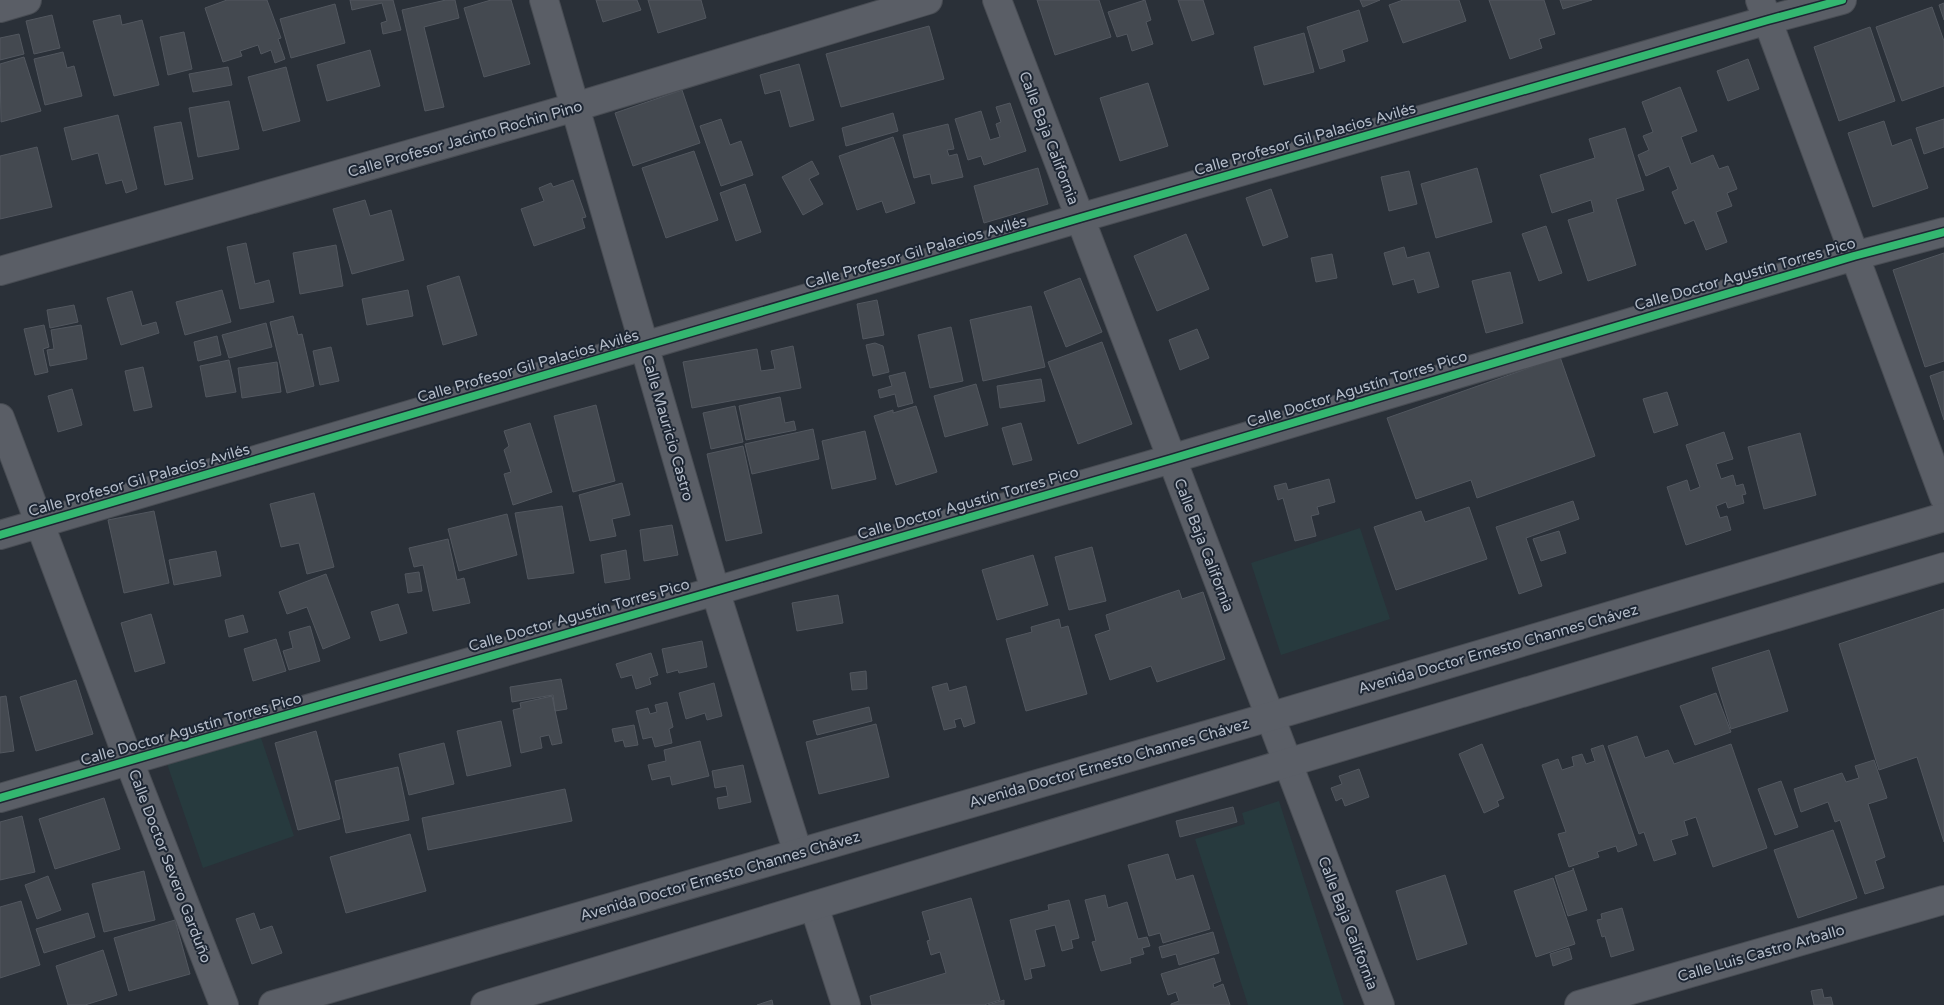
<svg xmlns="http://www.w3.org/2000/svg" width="1944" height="1005" font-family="'Varela Round',sans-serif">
<rect width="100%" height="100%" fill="#2a3038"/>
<path fill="#273a3e" d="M1360 528 1390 619 1281 655 1251 563Z
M258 729 294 836 203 868 166 761Z
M1279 801 1344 1005H1248L1195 839 1245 824 1242 813Z"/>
<path fill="#444950" stroke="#52575f" d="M227 0H267L281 38 278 39 285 59 275 63 271 50 261 54 258 45 240 51 242 56 223 62 205 8Z
M350 0H393L401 30 383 34 381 23 387 21 382 3 352 10Z
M446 0H455L459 18 424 27 444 107 425 111 402 10Z
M491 0H511L530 64 484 77 464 8Z
M596 0H637L641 10 603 22Z
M648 0H701L706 18 658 33Z
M1037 0H1099L1111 37 1055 55Z
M1145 0 1151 20 1146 22 1153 44 1132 51 1127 34 1117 37 1108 12Z
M1178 0H1203L1214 34 1192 41Z
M1360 0H1380L1363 7Z
M1403 0H1459L1466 21 1403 43 1389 5Z
M1489 0H1544L1555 34 1539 39 1542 48 1510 59Z
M1560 0H1592L1563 9Z
M1944 3V20L1939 5Z
M335 4 345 43 291 58 280 19Z
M1932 7 1944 41V86L1902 101 1876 27Z
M1359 10 1368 41 1342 50 1345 61 1320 69 1307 27Z
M52 15 60 48 34 54 26 21Z
M120 15 122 25 142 20 159 85 114 96 93 21Z
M929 26 944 79 841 107 826 54Z
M1870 27 1895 101 1839 121 1814 47Z
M184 32 192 69 168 75 160 37Z
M1304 33 1314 72 1264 85 1254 47Z
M19 34 24 54 0 60V38Z
M370 50 380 86 327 101 317 65Z
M63 52 67 68 74 66 82 96 45 105 34 59Z
M24 57 41 111 1 122 0 64Z
M1748 59 1759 89 1728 101 1717 71Z
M799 64 814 120 790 127 780 90 765 94 760 75Z
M228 67 232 85 193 92 189 74Z
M286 67 300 121 263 131 248 77Z
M1148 83 1168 146 1120 161 1100 98Z
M1680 87 1697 131 1681 137 1691 164 1713 155 1719 169 1728 166 1737 189 1727 193 1732 206 1716 212 1727 242 1706 250 1694 220 1685 224 1672 192 1678 189 1669 166 1646 176 1638 155 1649 150 1643 136 1653 132 1642 102Z
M682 90 700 143 633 166 615 113Z
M229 101 239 149 198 157 189 108Z
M1010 103 1026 151 984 165 981 156 968 160 955 119 981 111 990 140 1000 137 996 124 1001 122 996 107Z
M893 113 898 131 846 146 842 128Z
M118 115 137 189 126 193 122 180 106 184 98 153 72 160 64 128Z
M721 119 730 145 741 141 753 175 721 186 700 126Z
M1944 119V147L1924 154 1916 128Z
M1884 121 1892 146 1911 139 1928 188 1873 207 1848 133Z
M181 122 193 179 165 185 154 127Z
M948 124 954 149 947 150 949 156 957 154 963 177 932 184 930 174 914 178 903 135Z
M1625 128 1644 190 1616 199 1636 265 1588 281 1568 220 1594 212 1591 200 1552 213 1540 175 1595 158 1589 139Z
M893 137 915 203 886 213 882 201 857 210 839 156Z
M37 147 52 207 0 219V156Z
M694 151 718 220 666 238 642 168Z
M812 161 819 174 809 179 823 204 803 215 782 177Z
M1038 168 1048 204 984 223 974 186Z
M1477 168 1492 222 1436 238 1421 184Z
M1409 171 1417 204 1389 211 1381 177Z
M573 180 586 217 582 218 585 228 534 246 521 209 544 201 539 188 551 183 553 187Z
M745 184 761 232 736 241 720 193Z
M1271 189 1288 237 1263 246 1246 198Z
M365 200 370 216 391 210 404 260 352 274 333 209Z
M1546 226 1562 273 1539 281 1522 234Z
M1186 234 1209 289 1157 311 1134 256Z
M246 243 255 284 269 280 274 302 240 309 227 247Z
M336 245 343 286 300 294 293 253Z
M1404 247 1407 258 1429 252 1439 287 1418 293 1414 279 1393 285 1384 253Z
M1944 253V361L1925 367 1893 270Z
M1332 254 1337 278 1316 282 1311 258Z
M1510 272 1523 323 1486 333 1472 281Z
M459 276 477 335 443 345 427 286Z
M1080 278 1102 332 1066 347 1044 292Z
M222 290 231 322 185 335 176 302Z
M408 290 413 316 367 325 362 299Z
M132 291 142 326 156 322 159 333 121 345 107 298Z
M877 300 884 335 863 339 857 304Z
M74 305 78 322 50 328 47 310Z
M1031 306 1045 367 983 381 970 320Z
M293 316 298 335 302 334 314 386 287 393 270 322Z
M266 323 272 347 229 358 222 335Z
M44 325 49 347 43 349 48 372 35 375 24 329Z
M81 325 87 359 50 366 47 350 54 349 51 330Z
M951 327 963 381 930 388 918 335Z
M1197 329 1209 358 1180 370 1169 340Z
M217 336 221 355 198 361 194 342Z
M1102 342 1132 424 1078 444 1048 362Z
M875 343 883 346 889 372 873 376 866 345Z
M793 346 801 388 692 408 683 362 757 349 761 371 775 369 771 351Z
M331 347 339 381 320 385 313 351Z
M1560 357 1595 456 1477 498 1471 480 1416 499 1387 418Z
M229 360 236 392 206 397 200 366Z
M277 362 281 392 242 398 238 368Z
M143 367 152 407 134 411 125 371Z
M1944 371V420L1930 376Z
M905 372 913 403 898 407 895 394 880 398 878 390 892 386 889 376Z
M1041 379 1045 401 1000 408 997 386Z
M976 384 988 425 945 437 934 396Z
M72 389 82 425 58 432 48 396Z
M1667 392 1678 425 1654 433 1643 399Z
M780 397 785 423 794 421 796 430 746 440 739 406Z
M596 405 615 481 573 492 554 416Z
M735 406 743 442 711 449 703 413Z
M916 406 937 472 896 485 874 416 893 410V413Z
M530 423 552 492 513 505 504 474 511 472 504 450 509 446 504 431Z
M1021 423 1032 460 1013 465 1002 428Z
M813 429 819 459 752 474 745 444Z
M865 431 876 479 832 489 822 441Z
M1724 432 1733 459 1716 464 1721 479 1733 475 1736 486 1743 484 1746 494 1742 495 1744 503 1728 508 1726 502 1716 506 1720 518 1727 516 1731 530 1686 545 1667 487 1687 480 1690 491 1700 487 1686 445Z
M1800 433 1816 495 1764 509 1748 447Z
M743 446 762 533 726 541 707 454Z
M1329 479 1335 502 1317 507 1319 514 1311 516 1316 536 1295 541 1283 498 1278 500 1274 486 1286 483 1288 490Z
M622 483 630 515 612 519 616 536 590 541 579 495Z
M314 493 334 567 307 574 299 543 281 547 270 504Z
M1573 501 1579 519 1526 538 1542 586 1519 594 1496 527Z
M562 506 574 573 528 579 515 513Z
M1469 507 1487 559 1396 590 1374 527 1421 511 1425 522Z
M154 511 169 583 124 593 108 520Z
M507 514 517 555 459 571 448 529Z
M672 525 678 555 644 561 640 530Z
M1559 531 1566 553 1541 561 1533 539Z
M448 539 457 580 464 578 470 603 433 611 423 565 414 567 409 548Z
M1092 547 1106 601 1069 610 1055 557Z
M626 550 630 579 605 583 601 555Z
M216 551 221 576 174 585 169 560Z
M1033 555 1048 605 997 620 982 570Z
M419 572 422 591 408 593 405 574Z
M326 574 350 638 323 649 307 607 287 614 279 592Z
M1179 590 1182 599 1203 592 1225 659 1157 682 1151 666 1110 680 1095 635 1110 630 1106 615Z
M838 595 843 623 797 631 792 603Z
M398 604 407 633 380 641 371 612Z
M1944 609V842L1917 757 1879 770 1839 644Z
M151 614 165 663 135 672 121 623Z
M243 615 248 632 229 637 225 620Z
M1059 619 1061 628 1068 626 1087 694 1026 711 1006 639 1032 632 1031 627Z
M310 626 320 661 289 670 283 651 293 648 289 632Z
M276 639 286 671 253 681 244 649Z
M702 641 707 667 679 673 678 670 667 673 662 649Z
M1769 650 1788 711 1731 729 1712 668Z
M651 653 658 675 649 678 651 684 636 689 632 675 621 678 616 664Z
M866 671 867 689 852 690 850 673Z
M561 679 567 709 555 711 553 695 512 702 510 687Z
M76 680 93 734 36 751 20 697Z
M714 683 722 716 707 720 705 713 686 719 679 693Z
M947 683 949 691 966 686 975 723 964 727 961 718 954 720 956 727 944 730 932 687Z
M1716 693 1731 732 1695 745 1680 706Z
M6 696 14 751 0 753V697Z
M552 696 562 743 552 745 549 735 540 737 542 748 521 753 513 710 521 708 520 703Z
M667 702 673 727 669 729 672 743 655 747 652 737 643 739 636 711 648 708 650 714 657 712 655 705Z
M869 707 872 721 817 735 813 721Z
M501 721 511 766 467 776 457 731Z
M876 724 889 777 819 794 806 742Z
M634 725 638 745 625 747 623 740 615 742 612 729Z
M316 731 340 819 298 830 275 743Z
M1637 736 1645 758 1668 750 1674 764 1731 744 1767 848 1713 867 1696 817 1684 821 1688 835 1671 840 1676 854 1654 861 1644 832 1639 834 1608 746Z
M700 741 709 776 672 785 670 776 652 780 648 765 666 761 664 750Z
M444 743 454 784 409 795 399 754Z
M1482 744 1504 798 1497 801 1499 806 1484 813 1459 754Z
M1603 745 1637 845 1618 852 1616 846 1597 852 1599 857 1569 867 1558 834 1566 832 1542 765 1558 759 1562 770 1574 766 1572 757 1582 754 1586 764 1595 761 1591 749Z
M1874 760 1887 798 1868 804 1885 857 1875 861 1884 888 1865 894 1840 820 1835 822 1828 802 1801 812 1794 789 1842 773 1846 782 1859 778 1855 766Z
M743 765 751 802 719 809 717 798 728 796 726 786 715 788 712 771Z
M398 767 409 820 346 833 335 781Z
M1359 769 1369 797 1345 806 1342 798 1336 801 1331 788 1342 784 1339 776Z
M1781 781 1798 827 1775 835 1758 789Z
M565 789 572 821 428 850 422 818Z
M104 798 120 849 55 869 39 819Z
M1233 807 1237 822 1180 837 1176 821Z
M22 816 35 872 0 880V822Z
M1833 830 1857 898 1798 918 1774 850Z
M410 834 426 891 346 913 330 857Z
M1168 854 1176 880 1193 875 1210 929 1163 943 1160 933 1149 936 1128 865Z
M1573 868 1587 910 1568 916 1555 876 1573 870Z
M144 871 155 920 104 932 92 884Z
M1445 875 1467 944 1417 960 1396 891Z
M48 876 61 910 37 919 25 885Z
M1553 878 1575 944 1536 957 1514 891Z
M1105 895 1108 908 1127 902 1138 939 1147 937 1150 946 1142 948 1144 954 1130 958 1131 963 1101 971 1092 942 1096 941 1085 900Z
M971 898 1000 1000 984 1005H872L870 996 946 973 940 952 931 955 927 941 930 940 922 912Z
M1069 900 1079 938 1071 940 1073 948 1062 951 1055 925 1035 930 1045 966 1030 969 1032 978 1025 980 1010 920 1049 910 1048 905Z
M21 901 40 965 0 978V907Z
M1622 908 1634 950 1611 957 1605 936 1602 937 1597 920 1602 919 1601 914Z
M88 913 95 937 44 953 36 929Z
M254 913 260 930 272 926 282 953 252 964 236 919Z
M175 920 190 974 129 991 114 938Z
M1213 932 1219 953 1179 965 1176 954 1162 958 1159 947Z
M1569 948 1572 959 1553 966 1550 954Z
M103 950 117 995 85 1005H68L56 966Z
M1214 958 1221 981 1213 984 1214 988 1223 984 1230 1005H1171V1004L1179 1001 1176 992 1168 995 1161 974Z
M1822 989 1824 998 1831 997 1833 1005H1814L1811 991Z
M772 1000 773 1005H757Z
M1004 1000V1005H988Z"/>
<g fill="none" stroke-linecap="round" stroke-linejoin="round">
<g stroke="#484c53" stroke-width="30">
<path id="minor" d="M544 0 715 590 798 853
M997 0 1380 1005
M1760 0 1944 497
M0 8 27 0
M0 271 575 107 928 0
M0 418 129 761 224 1005
M0 535 1080 218 1768 20 1842 0
M0 798 1171 459 1854 256 1944 232
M814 906 846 1005
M1579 1005 1944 900"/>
</g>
<g stroke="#484c53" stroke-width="30">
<path id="tertiary" d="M273 1005 1269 717 1944 517
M485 1005 1287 763 1944 567"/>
</g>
<use href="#minor" stroke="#5a5e66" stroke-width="28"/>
<use href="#tertiary" stroke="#5a5e66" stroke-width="28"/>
<g stroke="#1d2633" stroke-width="11">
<path id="cycleway" d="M0 535 1080 218 1768 20 1842 0
M0 798 1171 459 1854 256 1944 232"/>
</g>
<use href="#cycleway" stroke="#33b770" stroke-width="8"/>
</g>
<g text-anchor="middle" stroke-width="4" stroke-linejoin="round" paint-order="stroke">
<g font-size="15" fill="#b4bcc9" stroke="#1d2633">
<text transform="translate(1049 138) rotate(69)" y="5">Calle Baja California</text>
<text transform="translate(465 139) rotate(-16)" y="5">Calle Profesor Jacinto Rochin Pino</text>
<text transform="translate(1305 139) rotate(-16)" y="5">Calle Profesor Gil Palacios Avilés</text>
<text transform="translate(916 252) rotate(-16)" y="5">Calle Profesor Gil Palacios Avilés</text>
<text transform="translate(1745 274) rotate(-16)" y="5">Calle Doctor Agustín Torres Pico</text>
<text transform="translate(528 366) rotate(-16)" y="5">Calle Profesor Gil Palacios Avilés</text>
<text transform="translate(1357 389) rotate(-17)" y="5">Calle Doctor Agustín Torres Pico</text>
<text transform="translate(668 428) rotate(74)" y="5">Calle Mauricio Castro</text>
<text transform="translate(139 480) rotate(-16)" y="5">Calle Profesor Gil Palacios Avilés</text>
<text transform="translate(968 503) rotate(-16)" y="5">Calle Doctor Agustín Torres Pico</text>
<text transform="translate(1204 545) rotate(69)" y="5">Calle Baja California</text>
<text transform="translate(579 615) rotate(-16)" y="5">Calle Doctor Agustín Torres Pico</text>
<text transform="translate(1498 649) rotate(-16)" y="5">Avenida Doctor Ernesto Channes Chávez</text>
<text transform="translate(191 729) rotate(-16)" y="5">Calle Doctor Agustín Torres Pico</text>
<text transform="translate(1109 763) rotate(-16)" y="5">Avenida Doctor Ernesto Channes Chávez</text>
<text transform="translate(170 866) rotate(69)" y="5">Calle Doctor Severo Garduño</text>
<text transform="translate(720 876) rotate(-16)" y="5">Avenida Doctor Ernesto Channes Chávez</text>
<text transform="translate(1348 923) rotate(69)" y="5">Calle Baja California</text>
<text transform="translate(1761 953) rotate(-16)" y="5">Calle Luis Castro Arballo</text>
</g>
</g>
</svg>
